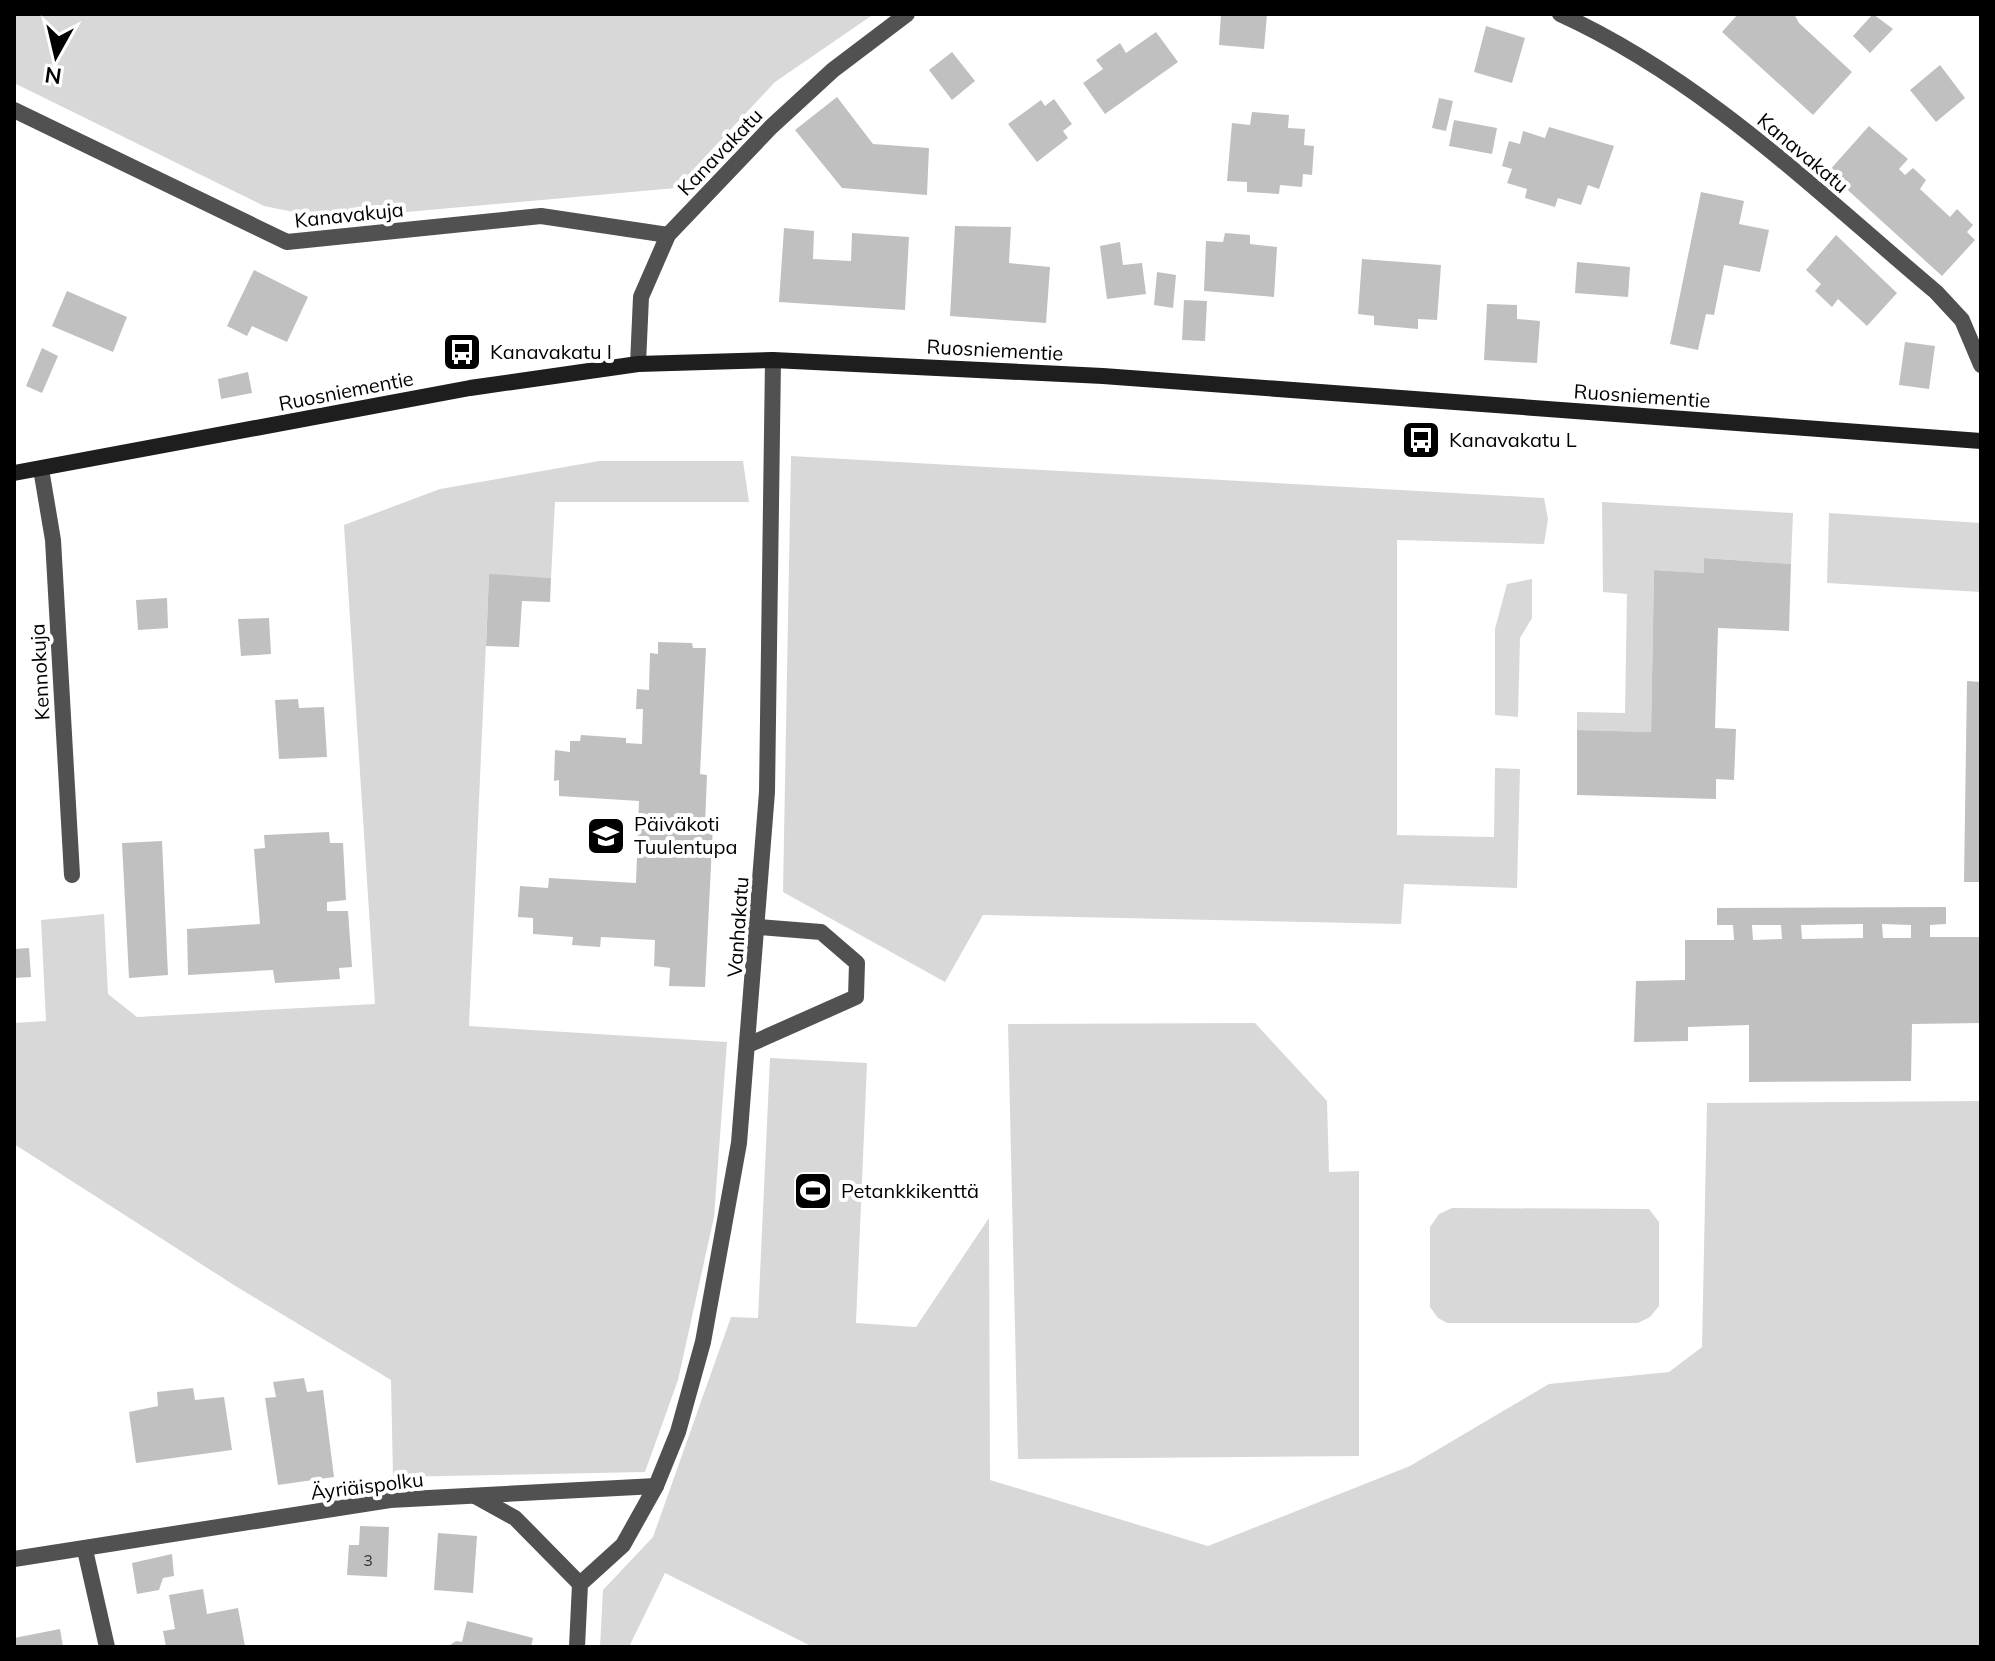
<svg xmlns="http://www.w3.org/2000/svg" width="1995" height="1661" viewBox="0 0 1995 1661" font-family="Mulish,sans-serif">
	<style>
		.green { fill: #d8d8d8 }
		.building { fill: #c0c0c0; fill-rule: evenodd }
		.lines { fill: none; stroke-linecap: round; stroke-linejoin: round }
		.lane { stroke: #515151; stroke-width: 16 }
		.street { stroke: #515151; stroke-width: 16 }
		.secondary { stroke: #1e1e1e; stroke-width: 16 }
		.labels { text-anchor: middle; stroke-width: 8; stroke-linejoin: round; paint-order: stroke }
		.number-label { font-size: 16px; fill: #303030 }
		.street-label { font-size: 20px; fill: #000; stroke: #fff }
		.poi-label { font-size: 20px; fill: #000; stroke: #fff; text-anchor: start }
	</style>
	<rect width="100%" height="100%" fill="#fff"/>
	<g class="green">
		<polygon points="14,14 874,14 775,82 676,188 328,219 264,206 14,83"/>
		<polygon points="791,456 1544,498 1548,519 1544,544 1397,540 1397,835 1494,837 1495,768 1520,769 1517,888 1404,884 1401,924 983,915 945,982 783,892"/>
		<polygon points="599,461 743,461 749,502 555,502 551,578 489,575 469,1026 727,1042 714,1217 678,1380 645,1472 393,1477 391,1380 237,1287 14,1144 14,1023 46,1021 41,920 104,914 108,994 137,1017 375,1004 344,525 440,489"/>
		<polygon points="1602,502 1793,513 1791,564 1705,558 1704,573 1654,570 1651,732 1577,730 1577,712 1625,713 1627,594 1603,592"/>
		<polygon points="1829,513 1981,523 1981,592 1827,583"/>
		<polygon points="1532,579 1532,618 1520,638 1518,717 1495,715 1495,629 1507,584"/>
		<polygon points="1255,1023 1327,1101 1329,1172 1359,1171 1359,1456 1018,1459 1008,1024"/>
		<polygon points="770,1058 867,1063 856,1323 916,1327 989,1218 990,1480 1208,1546 1410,1466 1549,1384 1669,1372 1702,1347 1707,1103 1981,1101 1981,1647 813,1647 665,1573 629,1647 600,1647 603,1590 653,1537 731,1317 758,1318"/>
		<polygon points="1452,1208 1649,1209 1659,1222 1659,1306 1650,1317 1638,1323 1447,1323 1438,1318 1430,1307 1430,1227 1439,1214"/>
	</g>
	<g class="building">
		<polygon points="1221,14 1267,14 1264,49 1219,45"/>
		<polygon points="1738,14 1794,14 1799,23 1852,72 1813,115 1722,32"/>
		<polygon points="1873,14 1893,29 1870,53 1853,36"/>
		<polygon points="1486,26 1525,38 1512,83 1474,72"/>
		<polygon points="1156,32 1178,62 1105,114 1083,83 1103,69 1096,60 1120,43 1126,53"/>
		<polygon points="952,52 975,81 952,100 929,70"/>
		<polygon points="1940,65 1965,98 1936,122 1910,90"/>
		<polygon points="837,97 873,144 929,148 927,195 842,188 795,130"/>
		<polygon points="1439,98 1453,101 1446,131 1432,128"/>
		<polygon points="1054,99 1072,124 1063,131 1068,138 1037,162 1008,124 1041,100 1045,106"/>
		<polygon points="1252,112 1289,115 1288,128 1305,129 1304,145 1314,146 1312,175 1303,174 1302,187 1280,185 1279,194 1247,192 1247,182 1227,181 1232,123 1250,125"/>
		<polygon points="1454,120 1497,128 1492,154 1449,146"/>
		<polygon points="1869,126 1908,159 1899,169 1905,175 1913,168 1926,180 1920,189 1950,217 1957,209 1973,225 1967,232 1975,240 1942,276 1828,172"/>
		<polygon points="1549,127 1614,146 1599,189 1588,185 1581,205 1558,198 1555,207 1525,198 1527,189 1507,183 1512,169 1502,166 1509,141 1520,144 1523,131 1545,138"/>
		<polygon points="1701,192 1744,201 1739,224 1769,230 1760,272 1724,265 1714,315 1706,314 1698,350 1670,344"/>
		<polygon points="955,226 1011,227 1009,263 1050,267 1046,323 950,316"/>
		<polygon points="784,228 814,231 813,259 851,261 852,233 909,237 905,310 779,302"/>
		<polygon points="1225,233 1250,235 1250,244 1277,247 1274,297 1204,291 1206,241 1223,242"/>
		<polygon points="1836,235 1897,293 1867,326 1838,299 1832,307 1815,291 1821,284 1806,270"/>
		<polygon points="1120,242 1123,265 1142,263 1146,294 1107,299 1100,246"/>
		<polygon points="1362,259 1441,265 1437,320 1418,319 1418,329 1374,325 1374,316 1358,314"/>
		<polygon points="1577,262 1630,267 1628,297 1575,293"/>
		<polygon points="254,270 308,297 287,342 252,326 247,336 227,326"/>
		<polygon points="1157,272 1176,275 1173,308 1154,305"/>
		<polygon points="67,291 127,317 113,352 52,326"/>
		<polygon points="1184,300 1207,301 1205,341 1182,340"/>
		<polygon points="1487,304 1517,305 1517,319 1540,321 1537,363 1484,360"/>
		<polygon points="1905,342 1935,346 1929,389 1899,385"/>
		<polygon points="42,348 58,356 42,393 26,386"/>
		<polygon points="248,372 252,393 221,399 218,379"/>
		<polygon points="1704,558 1791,564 1789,631 1718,628 1715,728 1736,729 1734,780 1716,779 1716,799 1577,795 1577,730 1651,732 1654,570 1704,573"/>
		<polygon points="489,574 551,578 550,602 522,601 519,647 486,646"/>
		<polygon points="167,598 168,628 138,630 136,600"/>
		<polygon points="269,618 271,654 241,656 238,619"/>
		<polygon points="658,642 692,643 693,648 706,648 700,774 707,775 705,825 713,825 705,987 669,986 670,968 654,966 655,940 601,937 600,947 572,945 573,937 533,934 533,918 518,917 520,886 548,888 549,878 636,883 639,801 559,796 559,780 554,781 555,750 570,752 570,741 580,741 581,735 626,738 626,743 642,744 643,709 636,709 637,689 649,690 650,653 658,654"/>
		<polygon points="1967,681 1981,682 1981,882 1964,882"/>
		<polygon points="298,699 299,708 324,707 327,757 279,759 275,700"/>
		<polygon points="329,832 330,843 343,843 346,900 327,902 327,911 348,911 352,967 339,968 340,979 275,983 273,970 188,975 187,929 260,924 254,849 265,848 264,835"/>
		<polygon points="162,841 168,975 129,978 122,843"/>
		<path d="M1946,907V924L1930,925V937H1981V1023L1912,1024L1911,1081L1749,1082V1025L1688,1027V1041L1634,1042L1636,981L1685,980V940H1734L1733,925H1717V908ZM1863,924V938L1802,939L1801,925ZM1882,924L1911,925V938H1883ZM1752,925H1781L1782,939L1753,940Z"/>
		<polygon points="29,948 31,977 14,978 14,949"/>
		<polygon points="304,1378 307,1392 323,1390 334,1477 278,1485 265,1398 276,1397 273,1382"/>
		<polygon points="193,1388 195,1400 224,1397 232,1450 136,1463 129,1412 158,1406 157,1392"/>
		<polygon points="360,1526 389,1527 387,1577 347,1575 349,1545 359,1545"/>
		<polygon points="438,1533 477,1536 473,1593 434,1590"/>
		<polygon points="172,1554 174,1576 163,1578 159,1590 137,1594 132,1563"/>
		<polygon points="203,1589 207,1614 238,1608 245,1646 166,1647 163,1631 175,1629 169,1595"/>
		<polygon points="467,1621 533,1638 531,1647 447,1647 456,1641 462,1642"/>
		<polygon points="60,1629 63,1647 14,1647 14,1638"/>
	</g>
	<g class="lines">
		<polyline class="lane" points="748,1045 856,997 857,963 821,932 758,927"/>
		<g class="street">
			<path d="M1560,14C1703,79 1817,192 1936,292L1962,320L1981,365"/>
			<polyline points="14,110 287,242 541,216 668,235"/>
			<polyline points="638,364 641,297 668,235 771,127 833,70 907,14"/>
			<polyline points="41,469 53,540 72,875"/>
			<polyline points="475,1496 515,1518 580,1584"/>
			<polyline points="85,1550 107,1647"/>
			<polyline points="14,1559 390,1500 656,1486"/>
			<polyline points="577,1647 580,1584 623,1545 656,1486 678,1432 703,1342 739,1143 767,792 773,360"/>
		</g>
		<polyline class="secondary" points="14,473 470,388 638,364 773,360 1103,376 1981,441"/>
	</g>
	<defs>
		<symbol id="bus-square" viewBox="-11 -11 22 22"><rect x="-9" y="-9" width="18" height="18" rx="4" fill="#000" stroke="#fff"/><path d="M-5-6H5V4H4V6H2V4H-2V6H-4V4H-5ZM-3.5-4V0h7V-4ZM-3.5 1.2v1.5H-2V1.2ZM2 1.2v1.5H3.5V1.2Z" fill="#fff"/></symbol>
		<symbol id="school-square" viewBox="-11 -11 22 22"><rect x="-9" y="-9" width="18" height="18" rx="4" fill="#000" stroke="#fff"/><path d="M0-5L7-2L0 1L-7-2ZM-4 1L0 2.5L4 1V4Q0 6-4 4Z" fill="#fff"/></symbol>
		<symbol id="stadium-square" viewBox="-11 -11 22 22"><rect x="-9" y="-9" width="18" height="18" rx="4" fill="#000" stroke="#fff"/><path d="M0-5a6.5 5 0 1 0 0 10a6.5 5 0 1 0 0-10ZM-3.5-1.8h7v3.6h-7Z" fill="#fff"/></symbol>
	</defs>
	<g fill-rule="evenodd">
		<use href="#bus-square" x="440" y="330" width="44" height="44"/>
		<use href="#bus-square" x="1399" y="418" width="44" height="44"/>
		<use href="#school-square" x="584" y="814" width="44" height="44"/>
		<use href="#stadium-square" x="791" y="1169" width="44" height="44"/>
	</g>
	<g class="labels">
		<g class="number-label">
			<text x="368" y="1566">3</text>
		</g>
		<g class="street-label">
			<text transform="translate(720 152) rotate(-46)" y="7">Kanavakatu</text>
			<text transform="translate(1803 153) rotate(40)" y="7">Kanavakatu</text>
			<text transform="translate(349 215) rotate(-6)" y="7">Kanavakuja</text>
			<text transform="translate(995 350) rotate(3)" y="7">Ruosniementie</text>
			<text transform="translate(346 391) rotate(-11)" y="7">Ruosniementie</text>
			<text transform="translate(1642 396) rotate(4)" y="7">Ruosniementie</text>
			<text transform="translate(40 672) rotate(-93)" y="7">Kennokuja</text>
			<text transform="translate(738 927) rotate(-86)" y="7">Vanhakatu</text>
			<text transform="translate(367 1486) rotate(-7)" y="7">Äyriäispolku</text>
		</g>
		<g class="poi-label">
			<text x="490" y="359">Kanavakatu I</text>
			<text x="1449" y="447">Kanavakatu L</text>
			<text x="634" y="831">Päiväkoti<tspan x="634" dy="23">Tuulentupa</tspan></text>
			<text x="841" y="1198">Petankkikenttä</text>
		</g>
	</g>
	<rect width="1995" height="1661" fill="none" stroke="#000000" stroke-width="32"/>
	<g transform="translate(56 56) rotate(188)" stroke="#ffffff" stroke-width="6" paint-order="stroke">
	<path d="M0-6L14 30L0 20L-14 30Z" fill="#000000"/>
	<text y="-12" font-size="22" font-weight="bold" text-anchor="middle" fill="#000000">N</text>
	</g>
</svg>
